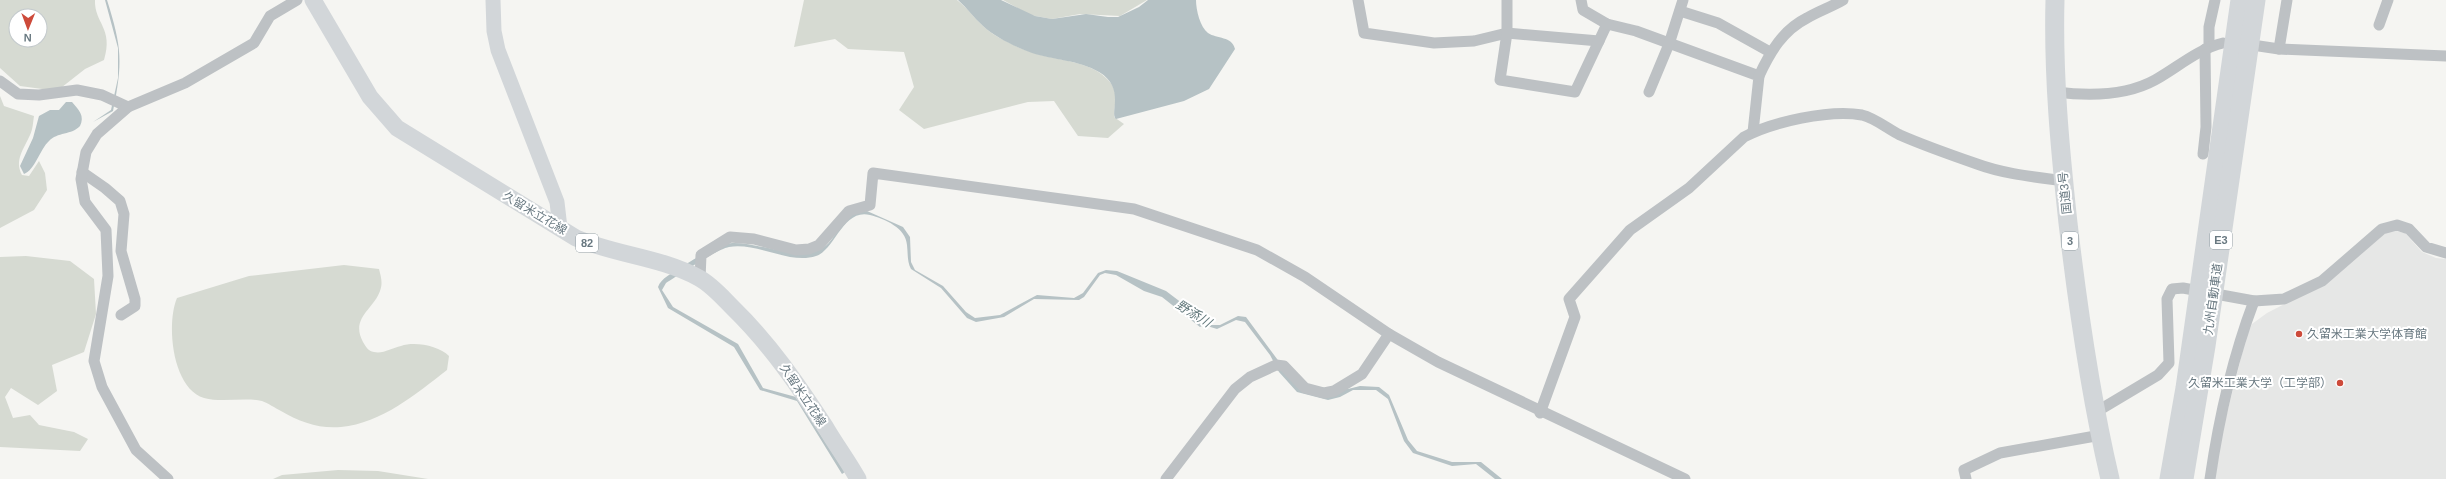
<svg xmlns="http://www.w3.org/2000/svg" width="2446" height="479" viewBox="0 0 2446 479" font-family="Arial,'Noto Sans JP',sans-serif">
	<style>
		.built { fill: #e6e7e6 }
		.green { fill: #d6dad2; fill-rule: evenodd }
		.water { fill: #b6c2c5 }
		.lines { fill: none; stroke-linecap: round; stroke-linejoin: round }
		.street { stroke: #bdc1c4; stroke-width: 11 }
		.secondary { stroke: #d2d6d9; stroke-width: 15 }
		.primary { stroke: #d2d6d9; stroke-width: 17 }
		.highway { stroke: #d2d6d9; stroke-width: 19 }
		.poi-dot { fill: #cd4a3a; stroke: #fff; stroke-width: 1.5 }
		.labels { text-anchor: middle; stroke-width: 4; stroke-linejoin: round; paint-order: stroke }
		.shield { fill: #fff; stroke: #95a0a6; stroke-width: 1 }
		.shield-label { font-size: 11px; font-weight: bold; fill: #687880 }
		.street-label { font-size: 12px; fill: #687880; stroke: #fff }
		.poi-label { font-size: 12px; fill: #687880; stroke: #fff; text-anchor: start }
		.water-label { font-size: 13px; font-style: italic; fill: #63797c; stroke: #fff }
	</style>
	<rect width="100%" height="100%" fill="#f5f5f2"/>
	<polygon class="built" points="2396,231 2405,233 2422,252 2436,258 2446,259 2446,479 2215,479 2223,429 2246,338 2252,324 2267,313 2327,282 2387,232"/>
	<g class="green">
		<path d="M0,0H95C94,23 114,28 104,60L85,69L57,91L20,86L0,68ZM16,16H40V40H16Z"/>
		<path d="M804,0H957C970,10 979,25 993,34C1004,41 1019,48 1031,52C1056,61 1092,60 1110,82C1119,93 1114,105 1114,117L1124,124L1108,138L1078,136L1054,101L1028,102L924,129L899,110L914,87L904,52L848,49L835,39L794,47Z"/>
		<polygon points="1003,0 1147,0 1120,16 1080,14 1052,19 1030,15"/>
		<path d="M0,96L4,106L34,116C33,122 33,129 30,135C24,149 14,160 22,175L29,176L39,161L45,173L47,190L34,210L0,228Z"/>
		<polygon points="26,256 70,261 94,279 96,314 84,352 52,365 57,391 38,405 11,388 5,397 13,418 30,415 39,425 74,432 88,439 80,451 0,447 0,257"/>
		<path d="M344,265L379,269C381,277 383,283 380,291C374,309 350,318 363,342C366,347 368,351 374,352C383,354 392,348 401,346C415,341 439,346 449,356L447,370C416,394 382,423 341,427C319,429 300,422 281,411C275,408 268,403 262,401C244,397 222,403 204,398C172,388 166,324 177,298L249,276Z"/>
		<polygon points="338,470 378,471 428,479 273,479 282,475"/>
	</g>
	<g class="water">
		<path d="M105,0H107C122,48 123,62 113,111L93,122L111,110L118,78V48Z"/>
		<path d="M958,0H1001L1035,16L1052,19L1086,14L1108,17H1118L1139,7L1148,0H1196C1196,10 1200,27 1208,33C1217,39 1232,36 1235,49L1209,89L1184,101L1116,119C1109,114 1126,88 1099,72C1079,60 1053,60 1032,53C1016,47 996,38 983,26C974,18 967,8 958,0Z"/>
		<path d="M66,102H72C79,110 85,116 80,126C72,135 57,132 49,141C40,149 35,170 24,174L20,166L33,138L39,116L50,110H59Z"/>
		<path d="M867,211L903,227L910,237L911,262L915,270L943,286L966,312L975,318L1000,315L1037,295L1074,298L1083,293L1098,273L1106,270L1117,271L1166,291L1211,325H1220L1238,316L1246,317L1300,390L1348,389L1360,386L1379,387L1389,395L1408,440L1417,451L1452,462H1481L1502,479H1495L1476,464L1452,466L1413,453L1404,441L1388,399L1376,390H1353L1340,397L1328,400L1297,392L1279,372L1270,355L1245,322L1236,320L1217,329L1204,325L1200,327L1162,297L1144,291L1116,275L1105,273L1100,275L1084,297L1079,300L1034,299L1004,317L976,322L967,318L941,288L911,269C907,262 908,253 907,245C906,228 885,219 870,215C843,208 835,250 816,256C790,265 757,242 729,247C717,249 679,275 666,283L662,290L673,307L738,344L763,388L796,397L845,472L842,474L797,401L760,390L734,347L668,308L658,287C661,278 673,273 680,268C692,260 719,244 732,243C757,242 798,260 819,250C834,244 838,223 852,215C856,213 863,212 867,211Z"/>
	</g>
	<g class="lines">
		<g class="street">
			<polyline points="1358,0 1364,33 1434,43 1474,41 1507,33 1599,41 1607,24"/>
			<polyline points="1507,0 1507,33 1500,80 1575,92 1599,41"/>
			<polyline points="1581,0 1583,10 1607,24 1636,31 1759,76 1753,132"/>
			<polyline points="1680,11 1718,23 1770,52"/>
			<polyline points="2379,25 2388,0"/>
			<polyline points="2259,46 2279,49 2446,56"/>
			<polyline points="2209,47 2209,27 2215,0"/>
			<polyline points="2279,49 2287,0"/>
			<path d="M1759,76C1770,52 1783,30 1807,18C1819,11 1831,7 1843,0"/>
			<polyline points="0,81 18,94 39,95 77,90 102,95 128,107"/>
			<polyline points="1649,92 1669,44 1683,0"/>
			<path d="M2056,92C2088,96 2126,96 2155,80C2178,67 2198,49 2223,43"/>
			<polyline points="2203,154 2206,127 2205,49"/>
			<polyline points="82,172 105,188 120,201 124,214 121,251 135,299 135,306 121,315"/>
			<polyline points="700,279 701,255 730,237 754,239 796,250 809,249 819,245 849,211 870,205 873,173 1134,209 1257,250 1305,277 1389,334 1438,362 1685,479"/>
			<polyline points="2096,412 2158,375 2169,363 2167,299 2172,289 2183,288 2254,301 2284,299 2322,281 2382,229 2397,225 2409,229 2426,247 2446,253"/>
			<path d="M1540,413L1575,317L1569,299L1630,230L1689,188L1744,137C1772,122 1830,109 1862,115C1875,118 1888,129 1900,135C1925,146 1951,155 1977,164C2004,174 2035,177 2064,181"/>
			<polyline points="168,479 136,450 102,387 94,361 108,276 106,230 85,202 81,179 86,152 97,134 128,107 185,83 254,43 270,16 297,0"/>
			<polyline points="1166,479 1235,389 1250,377 1276,365 1284,366 1305,388 1324,393 1334,391 1362,374 1389,334"/>
			<polyline points="1966,479 1964,470 2000,453 2101,435"/>
			<path d="M2210,479C2219,417 2232,359 2254,301"/>
		</g>
		<polyline class="secondary" points="493,0 494,31 498,50 557,202 560,228"/>
		<path class="primary" d="M313,0L370,97L397,128L576,238C615,255 661,257 699,278C712,285 723,298 733,308C770,344 798,385 826,428C836,445 848,461 858,479"/>
		<g class="highway">
			<path d="M2055,0C2053,75 2060,149 2068,223C2078,309 2090,394 2110,479"/>
			<polyline points="2169,479 2185,388 2240,0"/>
			<polyline points="2184,479 2206,346 2256,0"/>
		</g>
	</g>
	<g class="poi-dot">
		<circle cx="2299" cy="334" r="4"/>
		<circle cx="2340" cy="383" r="4"/>
	</g>
	<g class="labels">
		<g class="shield">
			<rect x="2210" y="231" width="22" height="18" rx="3"/>
			<rect x="2062" y="232" width="16" height="18" rx="3"/>
			<rect x="576" y="234" width="22" height="18" rx="3"/>
		</g>
		<g class="shield-label">
			<text x="2221" y="244">E3</text>
			<text x="2070" y="245">3</text>
			<text x="587" y="247">82</text>
		</g>
		<g class="street-label">
			<text transform="translate(2065 193) rotate(-96)" y="4">国道3号</text>
			<text transform="translate(535 213) rotate(31)" y="4">久留米立花線</text>
			<text transform="translate(2213 299) rotate(-82)" y="4">九州自動車道</text>
			<text transform="translate(803 395) rotate(56)" y="4">久留米立花線</text>
		</g>
		<g class="poi-label">
			<text x="2307" y="338">久留米工業大学体育館</text>
			<text x="2332" y="387" text-anchor="end">久留米工業大学（工学部）</text>
		</g>
		<g class="water-label">
			<text transform="translate(1194 313) rotate(32)" y="5">野添川</text>
		</g>
	</g>
	<g transform="translate(28 28) rotate(181)"><circle r="19" fill="#ffffff" stroke="#c3c9cc"/>
	<path d="M0-3L7 15L0 10L-7 15Z" fill="#cd4a3a"/>
	<text y="-6" font-size="11" font-weight="bold" text-anchor="middle" fill="#687880">N</text>
	</g>
</svg>
